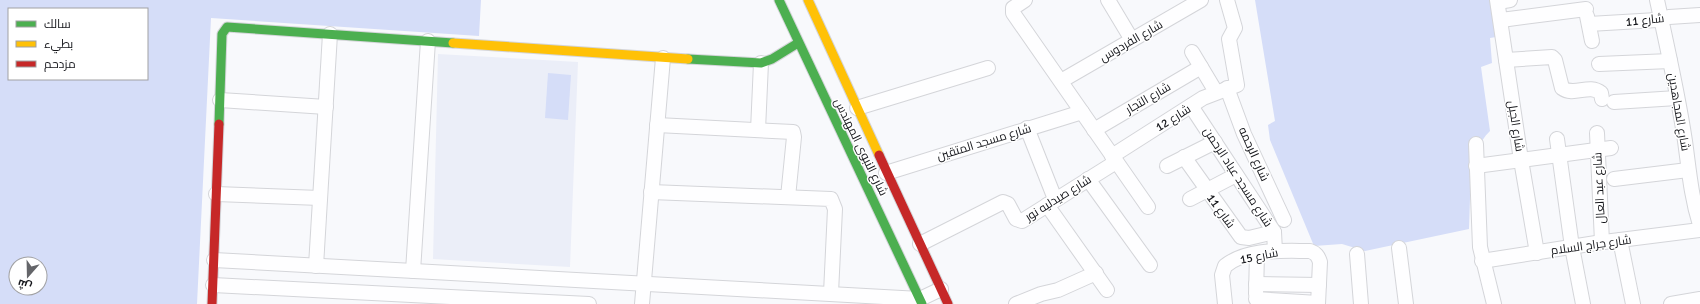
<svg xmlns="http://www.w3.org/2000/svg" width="1700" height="304" viewBox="0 0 1700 304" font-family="Signika,Cairo,sans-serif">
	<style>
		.built { fill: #ebeef8 }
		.green { fill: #d5ddf8; fill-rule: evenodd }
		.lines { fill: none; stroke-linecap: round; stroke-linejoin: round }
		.street-casing { stroke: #d4d5d9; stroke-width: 16 }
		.fast-casing { stroke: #d4d5d9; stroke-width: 11 }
		.slow-casing { stroke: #d4d5d9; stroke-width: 11 }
		.jam-casing { stroke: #d4d5d9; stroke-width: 11 }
		.street { stroke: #fefeff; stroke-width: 14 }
		.fast { stroke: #4caf50; stroke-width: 9 }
		.slow { stroke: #ffc107; stroke-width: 9 }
		.jam { stroke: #c62828; stroke-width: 9 }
		.labels { text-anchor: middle; stroke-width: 3; stroke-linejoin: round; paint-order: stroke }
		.street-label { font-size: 12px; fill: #14151a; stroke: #fff }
	</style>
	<rect width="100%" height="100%" fill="#f8f9fc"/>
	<polygon class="built" points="438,54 578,62 570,267 433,259"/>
	<g class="green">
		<path d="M0,0H481L479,36L211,18L197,304H0ZM9,9H147V79H9ZM16,264H40V288H16Z"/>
		<path d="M1255,0H1496L1502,36L1490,38L1492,63L1481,67L1490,131C1467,152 1471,200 1469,229L1365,251L1342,244L1314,246L1270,140L1268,125L1275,121Z"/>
		<polygon points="548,73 571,75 568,120 545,118"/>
	</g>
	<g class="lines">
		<defs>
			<g id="street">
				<polyline points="1025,0 1013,8 1013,13 1148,207"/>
				<polyline points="1108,0 1132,40"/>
				<polyline points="1497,0 1521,160 1537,253"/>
				<path d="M1657,0C1667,46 1678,94 1685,141C1689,170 1691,196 1700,225"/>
				<polyline points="1498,2 1510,0"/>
				<polyline points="1587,16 1592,41"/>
				<polyline points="1501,20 1586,9"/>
				<polyline points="1589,24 1657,20 1669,17 1700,15"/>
				<polyline points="1192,52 1216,92"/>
				<path d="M1506,60L1552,57L1555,60L1562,88C1574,97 1589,83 1601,93L1602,99"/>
				<polyline points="1599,64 1670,61"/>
				<polyline points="1061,81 1201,0"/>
				<polyline points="1227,88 1244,134 1284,220"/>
				<polyline points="220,100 326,107"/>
				<polyline points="1614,102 1677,98"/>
				<polyline points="1191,106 1274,232 1275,251"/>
				<polyline points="857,108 988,68"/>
				<polyline points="657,125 793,132 794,137 788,197"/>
				<polyline points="1027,128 1055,199"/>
				<polyline points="758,130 761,63"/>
				<polyline points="1094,130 1201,67"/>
				<polyline points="1597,133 1602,242"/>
				<polyline points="1557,139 1572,247 1583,304"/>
				<polyline points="1476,144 1480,247 1494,304"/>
				<polyline points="1112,156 1203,98 1237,85 1229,39 1235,28 1227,0"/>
				<polyline points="1184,157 1241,237 1249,238 1274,232"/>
				<polyline points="1167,166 1215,142"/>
				<polyline points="1476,166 1611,148"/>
				<polyline points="886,173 1082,112"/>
				<polyline points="1088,179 1150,265"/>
				<polyline points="1614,179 1688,170"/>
				<polyline points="651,192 831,199 835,209 831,293"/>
				<polyline points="216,194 320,198"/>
				<polyline points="1190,199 1236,175"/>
				<polyline points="1047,205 1107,290"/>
				<polyline points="1620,240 1633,304"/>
				<polyline points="920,244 1003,202 1008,204 1016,219 1022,221 1116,162"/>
				<polyline points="1399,248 1406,304"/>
				<polyline points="1357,254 1361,304"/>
				<polyline points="214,260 920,299 941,289"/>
				<polyline points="1482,261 1596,243 1700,230"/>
				<polyline points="316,266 330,34"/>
				<polyline points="413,271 428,41"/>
				<polyline points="1256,284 1319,285"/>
				<polyline points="213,285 589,304"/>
				<polyline points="1256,294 1257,254"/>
				<polyline points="1256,299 1318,303"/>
				<polyline points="642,304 663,58"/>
				<polyline points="1016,304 1041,294 1058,290 1096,273"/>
				<path d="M1225,304L1222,275L1225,266C1247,248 1283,251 1310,251C1316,253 1318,256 1320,262L1318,304"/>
				<polyline points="1671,304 1700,299"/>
			</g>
			<g id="fast">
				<polyline points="779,0 922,304"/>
				<polyline points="688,59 761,63 772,59 798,43"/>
				<polyline points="219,124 222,34 227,27 453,43"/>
			</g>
			<g id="slow">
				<polyline points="808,0 879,155"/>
				<polyline points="453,43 688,59"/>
			</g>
			<g id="jam">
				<polyline points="879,155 948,304"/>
				<polyline points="212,304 219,124"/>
			</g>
		</defs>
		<use href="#street" class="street-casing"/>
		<use href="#fast" class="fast-casing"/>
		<use href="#slow" class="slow-casing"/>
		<use href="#jam" class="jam-casing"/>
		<use href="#street" class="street"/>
		<use href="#fast" class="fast"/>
		<use href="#slow" class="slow"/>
		<use href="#jam" class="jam"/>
	</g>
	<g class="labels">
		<g class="street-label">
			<text transform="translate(1645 20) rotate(-6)" y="4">شارع 11</text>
			<text transform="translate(1131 41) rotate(-30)" y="4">شارع الفردوس</text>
			<text transform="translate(1148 98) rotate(-30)" y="4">شارع التجار</text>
			<text transform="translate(1679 112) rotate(80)" y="4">شارع المجاهدين</text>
			<text transform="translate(1173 118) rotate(-32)" y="4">شارع 12</text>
			<text transform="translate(1516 126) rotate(81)" y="4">شارع الجبل</text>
			<text transform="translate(984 142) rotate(-17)" y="4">شارع مسجد المتقين</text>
			<text transform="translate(861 147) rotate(64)" y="4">شارع النبوى المهندس</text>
			<text transform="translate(1254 154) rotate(66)" y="4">شارع الرحمه</text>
			<text transform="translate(1238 177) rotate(57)" y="4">شارع مسجد عباد الرحمن</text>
			<text transform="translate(1599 188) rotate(-93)" y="4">شارع عبد العال</text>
			<text transform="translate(1058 198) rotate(-32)" y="4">شارع صيدليه نور</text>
			<text transform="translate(1221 211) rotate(54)" y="4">شارع 11</text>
			<text transform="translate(1591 245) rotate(-8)" y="4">شارع جراج السلام</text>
			<text transform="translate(1259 256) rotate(-11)" y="4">شارع 15</text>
		</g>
	</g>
	<rect x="8" y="8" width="140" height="72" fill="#ffffff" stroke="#a1a1a3"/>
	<rect x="16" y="21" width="20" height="6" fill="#4caf50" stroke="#a1a1a3"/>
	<text x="44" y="28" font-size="12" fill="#14151a">سالك</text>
	<rect x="16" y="41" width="20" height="6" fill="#ffc107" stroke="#a1a1a3"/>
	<text x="44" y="48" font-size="12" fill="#14151a">بطيء</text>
	<rect x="16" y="61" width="20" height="6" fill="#c62828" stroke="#a1a1a3"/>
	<text x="44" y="68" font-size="12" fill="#14151a">مزدحم</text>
	<g transform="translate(28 276) rotate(200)"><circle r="19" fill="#ffffff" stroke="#a1a1a3"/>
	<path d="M0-3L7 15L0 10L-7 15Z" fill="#646569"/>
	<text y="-6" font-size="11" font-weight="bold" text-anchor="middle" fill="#14151a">ش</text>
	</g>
</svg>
